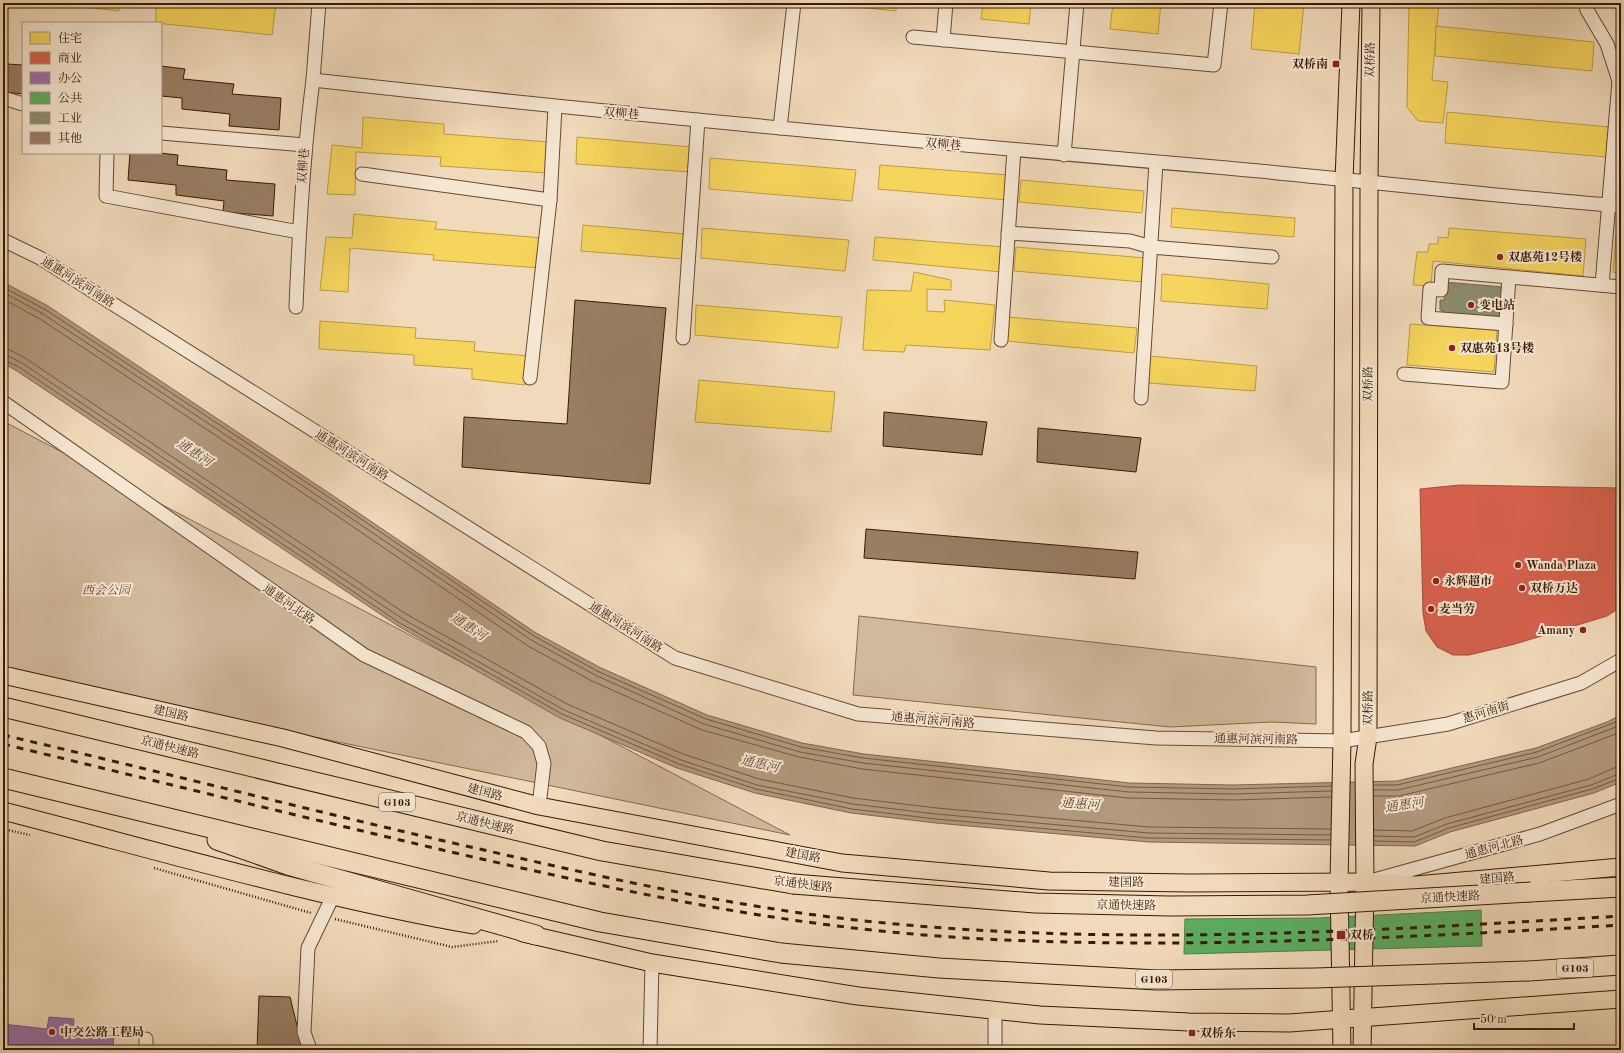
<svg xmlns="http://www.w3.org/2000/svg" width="1624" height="1053" viewBox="0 0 1624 1053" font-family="'Old Standard TT','Noto Serif SC',serif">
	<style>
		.green { fill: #d1b99c; stroke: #846a50 }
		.water { fill: #b2997d; stroke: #81664d }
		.homes { fill: #f6d55c; stroke: #bd9d42 }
		.shops { fill: #d6604d; stroke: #a64b37 }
		.offices { fill: #9970ab; stroke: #7c5679 }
		.public { fill: #5aae61; stroke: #508245 }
		.industry { fill: #8c8c6e; stroke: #726a4e }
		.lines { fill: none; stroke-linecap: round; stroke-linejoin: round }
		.shore { stroke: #745a41; stroke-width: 1 }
		.building { fill: #987e64; stroke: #371a05 }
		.minor-casing { stroke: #664a32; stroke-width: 15 }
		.major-casing { stroke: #371a05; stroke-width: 19 }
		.highway-casing { stroke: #371a05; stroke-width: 21 }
		.path { stroke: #371a05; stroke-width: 2.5; stroke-dasharray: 1 2; stroke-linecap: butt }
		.minor { stroke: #f6e7d3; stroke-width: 13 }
		.major { stroke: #f1dabb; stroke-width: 17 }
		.highway { stroke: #f1dabb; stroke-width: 19 }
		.rail { stroke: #371a05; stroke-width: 3; stroke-dasharray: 7 7; stroke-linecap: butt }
		.highway-bridge-casing { stroke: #371a05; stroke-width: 21; stroke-linecap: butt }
		.highway-bridge { stroke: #f1dabb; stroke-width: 19 }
		.poi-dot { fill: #8f2418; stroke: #f6e7d3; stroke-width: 1.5 }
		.labels { text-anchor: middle; stroke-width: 4; stroke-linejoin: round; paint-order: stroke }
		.shield { fill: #f6e7d3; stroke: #705843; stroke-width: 1 }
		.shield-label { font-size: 11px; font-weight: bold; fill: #371a05 }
		.street-label { font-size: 12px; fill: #371a05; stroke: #f6e7d3 }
		.poi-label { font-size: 12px; font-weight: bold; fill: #371a05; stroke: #f6e7d3; text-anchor: start }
		.park-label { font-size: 12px; font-style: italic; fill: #654a32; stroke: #f6e7d3 }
		.water-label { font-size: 13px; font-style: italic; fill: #62462f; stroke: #f6e7d3 }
	</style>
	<rect width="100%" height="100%" fill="#f1dabb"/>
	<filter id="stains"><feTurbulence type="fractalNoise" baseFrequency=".005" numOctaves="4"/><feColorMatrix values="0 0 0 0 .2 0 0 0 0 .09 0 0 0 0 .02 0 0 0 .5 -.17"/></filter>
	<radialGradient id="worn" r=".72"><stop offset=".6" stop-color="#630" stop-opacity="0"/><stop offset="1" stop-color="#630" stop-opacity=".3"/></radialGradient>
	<g class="green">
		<polygon points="3,421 790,835 3,673"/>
		<polygon points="859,616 1316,667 1316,724 1272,722 1170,727 853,695"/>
	</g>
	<polygon class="water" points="3,282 48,306 335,497 536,633 599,667 707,715 802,743 864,754 1130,783 1233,785 1397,781 1536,748 1607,722 1621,715 1621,782 1594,793 1450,832 1415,846 1149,842 936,823 851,813 755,793 677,768 560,718 398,626 17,371 3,363"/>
	<g class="homes">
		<polygon points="48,3 120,3 119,11"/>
		<polygon points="156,3 276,3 272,35 156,23"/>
		<polygon points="848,3 896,3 896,11 848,6"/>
		<polygon points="983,3 1031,3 1029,24 981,19"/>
		<polygon points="1113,3 1161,3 1158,34 1110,29"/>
		<polygon points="1255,3 1304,3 1299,54 1251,49"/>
		<polygon points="1409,3 1439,3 1432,80 1448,82 1443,123 1418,121 1407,107"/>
		<polygon points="1436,26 1594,42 1592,71 1435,56"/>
		<polygon points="1447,112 1609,127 1606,157 1445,143"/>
		<polygon points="363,117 444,124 444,134 549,142 547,173 440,166 441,157 356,152 355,195 327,194 332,145 362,148"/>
		<polygon points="577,137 692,147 690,172 576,164"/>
		<polygon points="710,158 856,170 852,201 709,189"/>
		<polygon points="880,165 1009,175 1007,200 878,189"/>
		<polygon points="1021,180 1144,191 1142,213 1019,202"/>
		<polygon points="1172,208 1295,218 1294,237 1171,227"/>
		<polygon points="354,214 437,222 435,229 543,238 540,268 433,260 434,255 350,248 348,292 320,290 326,237 352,238"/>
		<polygon points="583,225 685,234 683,259 581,251"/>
		<polygon points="702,228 849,240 845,271 701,258"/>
		<polygon points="1449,228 1586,239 1583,276 1433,261 1431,286 1413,285 1417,252 1428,252 1429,244 1438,244 1438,237 1448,238"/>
		<polygon points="1616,234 1621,235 1621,273 1613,272"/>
		<polygon points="875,237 1004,247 1001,272 873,260"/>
		<polygon points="1016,247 1145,258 1143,282 1014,271"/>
		<polygon points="914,272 951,280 951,290 927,289 927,311 945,312 944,300 995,305 990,350 906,345 904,352 863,350 867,290 911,291"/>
		<polygon points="1162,274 1269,284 1267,309 1161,301"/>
		<polygon points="696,305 842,317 838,348 695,335"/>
		<polygon points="1008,317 1137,328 1134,353 1006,341"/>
		<polygon points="320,321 416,328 415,338 475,342 474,351 529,356 525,385 472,379 472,369 414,365 414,355 319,349"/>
		<polygon points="1410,324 1497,330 1494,372 1407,365"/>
		<polygon points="1150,356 1257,366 1255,391 1148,383"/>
		<polygon points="699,380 835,392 831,432 695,422"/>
	</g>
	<polygon class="shops" points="1460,485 1621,488 1621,607 1607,616 1515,644 1469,655 1453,655 1437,647 1426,631 1423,613 1420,489"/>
	<polygon class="offices" points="49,1017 74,1019 73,1031 114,1035 113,1050 78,1047 78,1050 26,1050 3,1048 3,1024 47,1029"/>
	<polygon class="public" points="1481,910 1482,946 1184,954 1185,919 1318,918"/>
	<polygon class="industry" points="1445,282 1503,287 1500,320 1442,315 1442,310 1440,310 1440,300 1444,300"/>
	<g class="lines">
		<g class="shore">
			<polyline points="3,287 46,310 333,500 534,636 597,671 706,719 801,747 863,758 1129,787 1234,789 1332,786"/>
			<polyline points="3,292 43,314 330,504 531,640 595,675 704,724 800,752 863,763 1129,792 1234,794 1331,791"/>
			<polyline points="3,299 40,319 327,509 528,646 592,681 702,730 799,757 862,769 1128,798 1234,800 1331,797"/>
			<polyline points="3,349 10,350 25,358 406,614 567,704 683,754 759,779 853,798 937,808 1149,827 1331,829"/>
			<polyline points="3,355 8,356 22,363 403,619 564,710 681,760 757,785 853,804 936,814 1149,833 1331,835"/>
			<polyline points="3,360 19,367 400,623 562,714 679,764 756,789 852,809 936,819 1149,838 1330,840"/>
			<polyline points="1374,785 1397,785 1537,752 1621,720"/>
			<polyline points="1374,790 1398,790 1538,757 1621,725"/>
			<polyline points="1374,796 1399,796 1539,763 1621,732"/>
			<polyline points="1374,830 1412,831 1445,818 1589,779 1614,768 1621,767"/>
			<polyline points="1374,836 1414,837 1447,824 1591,785 1621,773"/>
			<polyline points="1374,841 1414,842 1449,828 1592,789 1621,778"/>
		</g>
	</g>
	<g class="building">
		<polygon points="3,53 8,54 6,64 23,65 23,94 5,92 5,82 3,82"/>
		<polygon points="161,66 185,69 183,79 234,84 232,94 281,98 279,130 229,126 230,114 182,109 182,98 161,96"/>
		<polygon points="130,153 160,153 178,155 177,165 227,170 226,180 275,184 273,216 223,212 224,201 176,195 176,185 128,180"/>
		<polygon points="575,300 666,308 650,484 462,467 464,417 567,424"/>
		<polygon points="884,412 987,422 982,455 883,446"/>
		<polygon points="1038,428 1141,438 1136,472 1037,462"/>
		<polygon points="866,529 1138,552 1135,579 864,558"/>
		<polygon points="259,996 290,997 303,1050 257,1050"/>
		<polygon points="157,1046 212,1050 157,1050"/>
	</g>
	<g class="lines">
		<defs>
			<g id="minor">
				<polyline points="1585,3 1587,10 1607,44 1619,81 1602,285"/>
				<polyline points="913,37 1214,65 1221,3"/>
				<polyline points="943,40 946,3"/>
				<polyline points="313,80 319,3"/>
				<polyline points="3,98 23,104"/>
				<polyline points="780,128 794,3"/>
				<polyline points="161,133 305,145"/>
				<polyline points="107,153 106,196 299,232"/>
				<polyline points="1064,155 1077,3"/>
				<polyline points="362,174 550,200 555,107"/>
				<polyline points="1008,233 1130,241 1151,247 1272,257"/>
				<polyline points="3,240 40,258 675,658 858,714 1156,738 1342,741 1448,724 1581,683 1621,660"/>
				<path d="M296,307C299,231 303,156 313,80C617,114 922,142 1227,168C1358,180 1489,196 1621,206"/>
				<polyline points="1506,324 1428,318 1430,289 1441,290 1442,271 1621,287"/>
				<polyline points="683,338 698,120"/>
				<polyline points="1001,340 1014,150"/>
				<polyline points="1404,374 1502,382 1509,277"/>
				<polyline points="530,378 550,200"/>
				<polyline points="1141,398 1156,163"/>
				<polyline points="3,402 364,655 526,732 539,746 544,763 539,806"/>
				<polyline points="1374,880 1540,834 1621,804"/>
				<polyline points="146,1050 146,1039"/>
				<polyline points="310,1050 304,1032 308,948 333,896"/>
				<polyline points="650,1050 652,963"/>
				<polyline points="995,1050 995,1010"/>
			</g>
			<g id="major">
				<polyline points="3,675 283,738 539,806 842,863 1049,881 1190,883 1365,882 1416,885 1621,867"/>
				<path d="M3,811C159,851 314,897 473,925"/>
				<polyline points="523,933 652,963 858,996 1040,1015 1189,1022 1289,1023 1621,999"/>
				<polyline points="1342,1050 1339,883 1342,741 1344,180 1351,3"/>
				<polyline points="1362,1050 1365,882 1364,764 1368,737 1369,182 1371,3"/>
			</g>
			<g id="highway">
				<polyline points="3,707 602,851 793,884"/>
				<polyline points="3,778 600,922 781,953"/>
				<polyline points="217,840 288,865 536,935"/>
				<polyline points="1531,892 1621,887"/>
				<polyline points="1529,971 1621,965"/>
			</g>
		</defs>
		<use href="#minor" class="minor-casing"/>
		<use href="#major" class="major-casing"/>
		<use href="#highway" class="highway-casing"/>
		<g class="path">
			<polyline points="3,829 30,835"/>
			<polyline points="154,868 311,913"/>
			<polyline points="335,919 452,947 499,941"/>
		</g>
		<use href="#minor" class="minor"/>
		<use href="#major" class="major"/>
		<use href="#highway" class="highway"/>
		<g class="rail">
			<path d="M3,735C163,772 323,814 484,850C607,878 730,906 856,920C1110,948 1367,931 1621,916"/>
			<path d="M3,744C152,780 302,817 451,852C591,884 730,915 872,930C971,941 1069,943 1168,943C1319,942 1470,934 1621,925"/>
		</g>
		<defs>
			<g id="highway-bridge">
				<polyline points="793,884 1035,903 1169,906 1307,905 1531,892"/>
				<polyline points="781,953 939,968 1157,980 1315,978 1529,971"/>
			</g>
		</defs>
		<use href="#highway-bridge" class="highway-bridge-casing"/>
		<use href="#highway-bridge" class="highway-bridge"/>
	</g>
	<g class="poi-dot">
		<rect x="1332" y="60" width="8" height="8" rx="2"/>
		<circle cx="1500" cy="257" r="4"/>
		<circle cx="1471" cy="305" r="4"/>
		<circle cx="1452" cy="348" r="4"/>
		<circle cx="1518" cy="565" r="4"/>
		<circle cx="1436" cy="581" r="4"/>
		<circle cx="1522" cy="588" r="4"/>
		<circle cx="1431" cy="609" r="4"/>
		<circle cx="1583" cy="630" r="4"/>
		<rect x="1336" y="930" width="10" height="10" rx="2"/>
		<circle cx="52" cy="1032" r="4"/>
		<rect x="1188" y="1029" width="8" height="8" rx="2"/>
	</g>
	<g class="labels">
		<g class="shield">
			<rect x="379" y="793" width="36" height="18" rx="3"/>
			<rect x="1557" y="959" width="36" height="18" rx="3"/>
			<rect x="1136" y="970" width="36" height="18" rx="3"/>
		</g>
		<g class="shield-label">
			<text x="397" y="806">G103</text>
			<text x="1575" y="972">G103</text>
			<text x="1154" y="983">G103</text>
		</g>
		<g class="street-label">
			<text transform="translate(1370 60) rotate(-89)" y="4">双桥路</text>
			<text transform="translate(621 113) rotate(5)" y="4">双柳巷</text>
			<text transform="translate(943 144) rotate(5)" y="4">双柳巷</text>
			<text transform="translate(303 166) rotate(-86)" y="4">双柳巷</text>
			<text transform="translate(78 282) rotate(32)" y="4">通惠河滨河南路</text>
			<text transform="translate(1368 384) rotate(-90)" y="4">双桥路</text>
			<text transform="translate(352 455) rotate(32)" y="4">通惠河滨河南路</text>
			<text transform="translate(289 604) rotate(35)" y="4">通惠河北路</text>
			<text transform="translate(626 627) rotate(32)" y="4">通惠河滨河南路</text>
			<text transform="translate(1368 708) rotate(-90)" y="4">双桥路</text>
			<text transform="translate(1486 712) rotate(-17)" y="4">惠河南街</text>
			<text transform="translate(171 713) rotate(13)" y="4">建国路</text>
			<text transform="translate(933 720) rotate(5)" y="4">通惠河滨河南路</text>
			<text transform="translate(1256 739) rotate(1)" y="4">通惠河滨河南路</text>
			<text transform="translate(170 747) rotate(14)" y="4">京通快速路</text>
			<text transform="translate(485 792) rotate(15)" y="4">建国路</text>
			<text transform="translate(485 823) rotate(14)" y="4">京通快速路</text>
			<text transform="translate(1494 847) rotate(-15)" y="4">通惠河北路</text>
			<text transform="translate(803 855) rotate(11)" y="4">建国路</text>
			<text transform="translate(1497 878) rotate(-5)" y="4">建国路</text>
			<text transform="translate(1126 882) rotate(1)" y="4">建国路</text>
			<text transform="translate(803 884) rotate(7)" y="4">京通快速路</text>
			<text transform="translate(1450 897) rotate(-3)" y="4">京通快速路</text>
			<text transform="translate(1126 905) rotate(1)" y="4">京通快速路</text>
		</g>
		<g class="poi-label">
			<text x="1328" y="68" text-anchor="end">双桥南</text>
			<text x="1508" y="261">双惠苑12号楼</text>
			<text x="1479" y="309">变电站</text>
			<text x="1460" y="352">双惠苑13号楼</text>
			<text x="1526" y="569">Wanda Plaza</text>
			<text x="1444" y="585">永辉超市</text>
			<text x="1530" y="592">双桥万达</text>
			<text x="1439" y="613">麦当劳</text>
			<text x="1575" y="634" text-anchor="end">Amany</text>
			<text x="1350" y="939">双桥</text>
			<text x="60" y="1036">中交公路工程局</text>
			<text x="1200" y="1037">双桥东</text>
		</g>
		<g class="park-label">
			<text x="106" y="594">西会公园</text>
		</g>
		<g class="water-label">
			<text transform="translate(195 452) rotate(33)" y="5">通惠河</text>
			<text transform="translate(469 626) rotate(33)" y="5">通惠河</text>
			<text transform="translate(760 763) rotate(12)" y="5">通惠河</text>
			<text transform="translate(1080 803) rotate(4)" y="5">通惠河</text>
			<text transform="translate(1404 804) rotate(-8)" y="5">通惠河</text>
		</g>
	</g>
	<rect width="1624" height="1053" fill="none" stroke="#f1dabb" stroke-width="16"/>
	<rect x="4" y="4" width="1616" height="1045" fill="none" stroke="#371a05" stroke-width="2"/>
	<rect x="8" y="8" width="1608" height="1037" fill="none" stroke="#371a05"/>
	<rect x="22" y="22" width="140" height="132" fill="#f6e7d3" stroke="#aa9581"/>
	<rect x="30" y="32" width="20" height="12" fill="#f6d55c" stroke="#aa9581"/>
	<text x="58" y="42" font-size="12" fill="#371a05">住宅</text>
	<rect x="30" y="52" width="20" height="12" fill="#d6604d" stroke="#aa9581"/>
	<text x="58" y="62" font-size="12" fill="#371a05">商业</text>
	<rect x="30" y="72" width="20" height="12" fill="#9970ab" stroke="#aa9581"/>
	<text x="58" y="82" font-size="12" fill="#371a05">办公</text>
	<rect x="30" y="92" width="20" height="12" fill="#5aae61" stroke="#aa9581"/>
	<text x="58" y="102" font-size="12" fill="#371a05">公共</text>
	<rect x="30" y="112" width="20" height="12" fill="#8c8c6e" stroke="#aa9581"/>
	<text x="58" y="122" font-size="12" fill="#371a05">工业</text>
	<rect x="30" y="132" width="20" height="12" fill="#987e64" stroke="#aa9581"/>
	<text x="58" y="142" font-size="12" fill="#371a05">其他</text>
	<path d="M1474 1023v6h100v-6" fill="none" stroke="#371a05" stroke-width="2"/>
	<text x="1480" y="1023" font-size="12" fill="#371a05" stroke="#f6e7d3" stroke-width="3" paint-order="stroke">50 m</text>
	<rect width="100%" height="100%" filter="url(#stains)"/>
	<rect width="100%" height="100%" fill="url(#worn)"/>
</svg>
